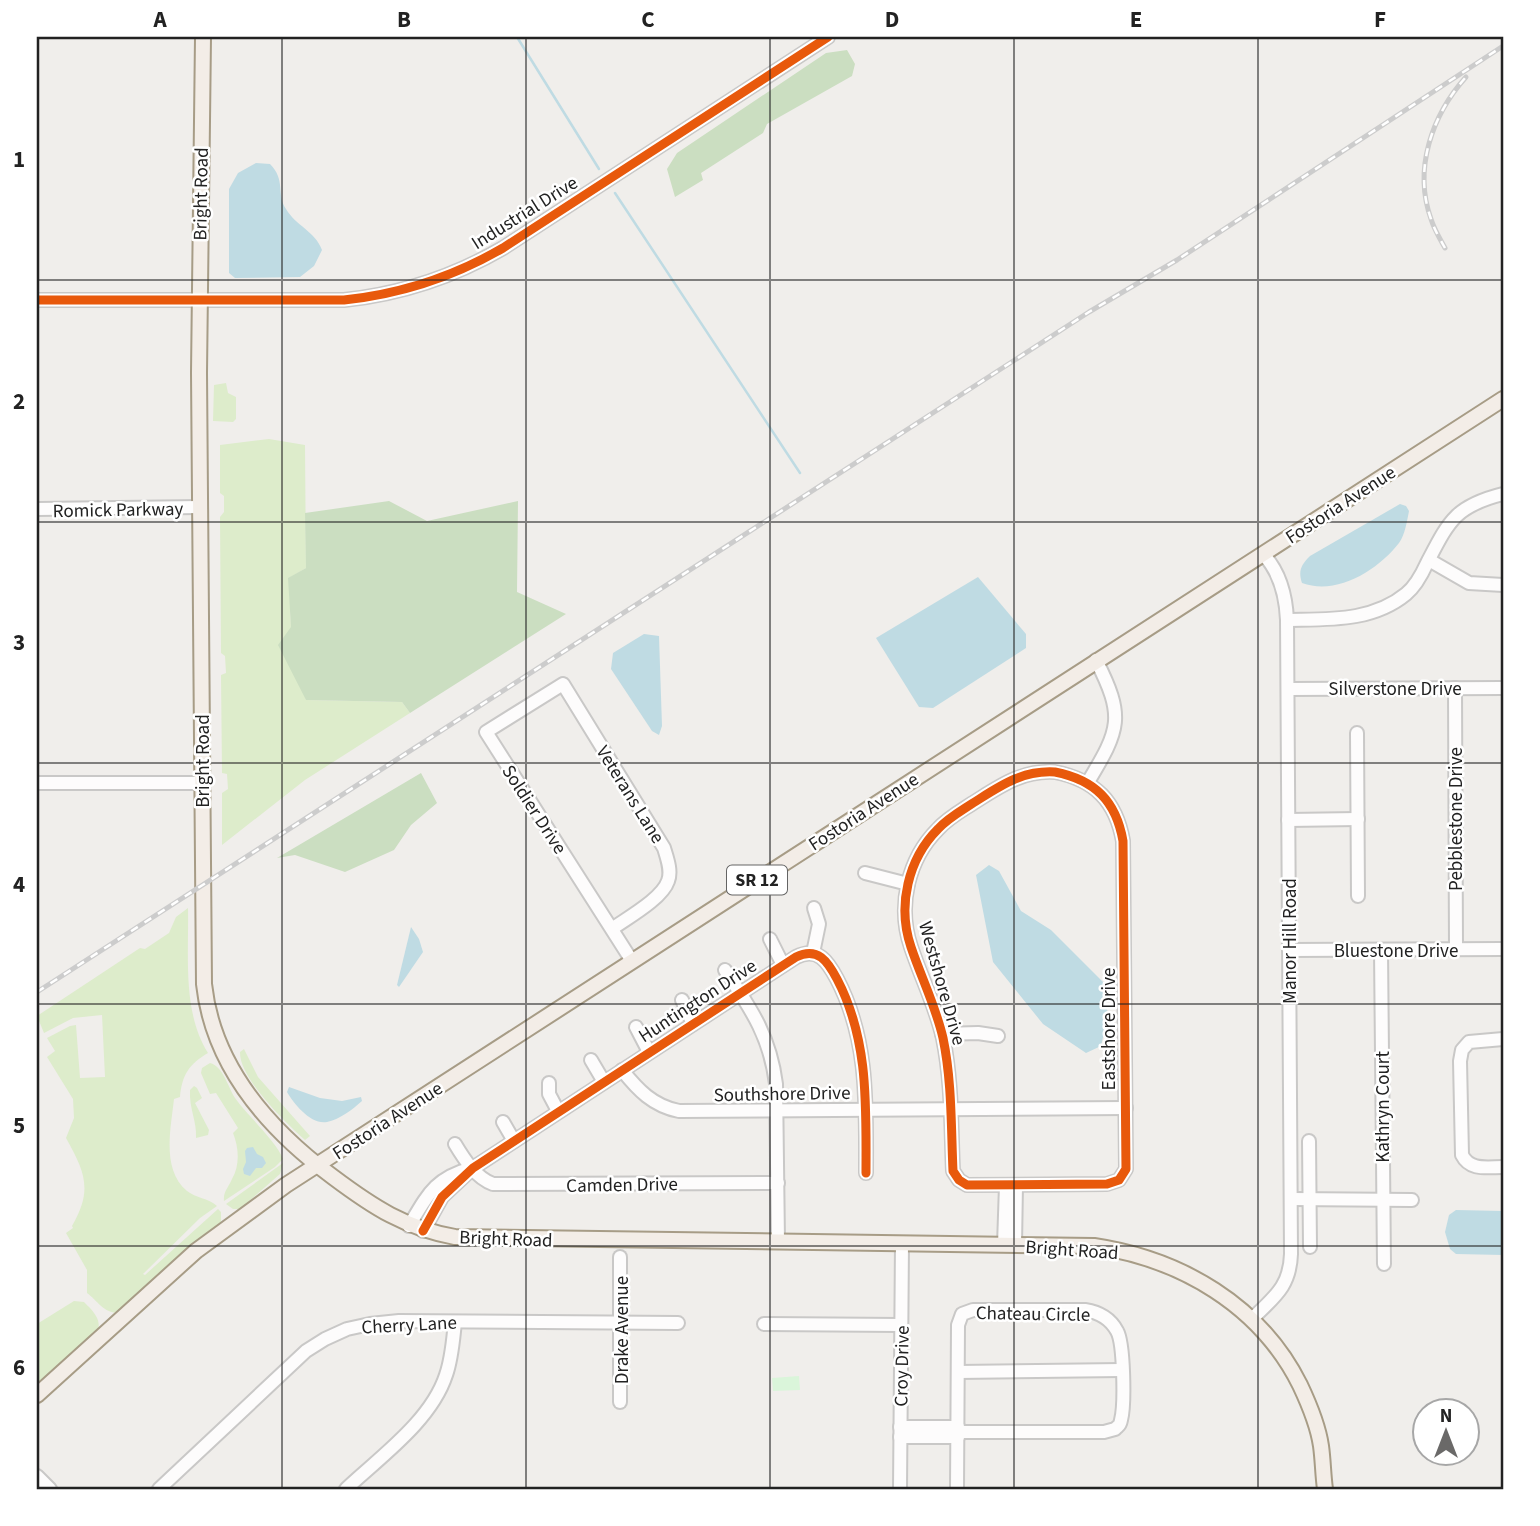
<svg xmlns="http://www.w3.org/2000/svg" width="1540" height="1526" viewBox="0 0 1540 1526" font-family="'Source Sans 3',sans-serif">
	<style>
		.grass { fill: #ddeccb }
		.forest { fill: #cbdec1 }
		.park { fill: #daf5da }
		.water { fill: #bfdbe3 }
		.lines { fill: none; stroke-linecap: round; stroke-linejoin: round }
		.stream { stroke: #bfdbe3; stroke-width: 2.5 }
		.minor-casing { stroke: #c9c8c7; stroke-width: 16 }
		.major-casing { stroke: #a79c86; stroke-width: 18 }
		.minor { stroke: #fdfcfc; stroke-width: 12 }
		.major { stroke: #f3ede7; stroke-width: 14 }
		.rail-casing { stroke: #ccc; stroke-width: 5 }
		.rail { stroke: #fff; stroke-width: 2.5; stroke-dasharray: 8; stroke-linecap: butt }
		.cycleway-casing { stroke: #fff; stroke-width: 13 }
		.cycleway { stroke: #e8590c; stroke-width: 9 }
		.grid { fill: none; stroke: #222; stroke-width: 2; stroke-opacity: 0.55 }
		.labels { text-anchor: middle; stroke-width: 5; stroke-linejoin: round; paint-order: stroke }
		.shield { fill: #fff; stroke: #646464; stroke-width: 2 }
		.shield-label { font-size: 18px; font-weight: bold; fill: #222 }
		.street-label { font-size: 19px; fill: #222; stroke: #fff }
		.neatline { fill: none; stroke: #222; stroke-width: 2.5 }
		.grid-label { font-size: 23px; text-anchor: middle; font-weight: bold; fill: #222 }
	</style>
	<rect width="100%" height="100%" fill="#f0eeeb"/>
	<g class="grass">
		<polygon points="226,383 228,393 236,397 236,419 233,422 213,421 214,385"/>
		<polygon points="269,439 305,445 306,568 289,578 291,627 306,700 402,702 410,713 305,780 222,845 222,793 228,789 227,774 222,773 221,675 226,673 225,656 221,653 220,517 224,512 224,496 220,493 220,445"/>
		<path d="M188,908C189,954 182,1012 208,1053C189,1064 182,1075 180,1097L174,1099C171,1128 161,1169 187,1191C196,1198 208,1198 217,1206L200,1218L143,1274L145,1275L218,1209L221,1212V1223L163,1271L119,1313C103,1313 98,1301 87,1293V1270L66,1233L73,1228L72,1226C93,1190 85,1172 66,1138L74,1118L73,1099L47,1057L55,1051L47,1038L70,1026L76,1025L80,1078L105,1077L102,1015L73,1018L44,1033L37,1016L140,948L145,949L169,933L176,917Z"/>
		<path d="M244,1049L258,1077L310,1136L305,1140C286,1123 239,1078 240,1052Z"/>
		<path d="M210,1063C223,1066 228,1087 235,1098C248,1116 277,1142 283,1159L275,1167L224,1201C223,1192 228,1188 232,1179C240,1165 239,1148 233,1133L238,1128L216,1093L210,1094L201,1073L202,1068Z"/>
		<path d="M194,1086L197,1088L202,1098L195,1103L209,1130L208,1135L196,1138C197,1121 189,1109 190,1090Z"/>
		<polygon points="283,1163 280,1174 240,1209 233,1209 226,1204"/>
		<path d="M74,1301L84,1302C93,1311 103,1320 97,1334L37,1387V1324Z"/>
	</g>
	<g class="forest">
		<polygon points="847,50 855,64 852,76 767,124 763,133 701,173 703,180 675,197 667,169 677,153 826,53"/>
		<polygon points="389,501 427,521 518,501 517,592 566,614 410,713 402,702 306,700 278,645 291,627 288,578 306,568 305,513"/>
		<polygon points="421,773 437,803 411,825 394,850 345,872 295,855 277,858"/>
	</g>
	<polygon class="park" points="799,1376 800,1390 773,1391 772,1378"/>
	<g class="water">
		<path d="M256,163L270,164C286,180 276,194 286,209C296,226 315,231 322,250L314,266L300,277L235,278L229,273V189L238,173Z"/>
		<path d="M1400,504L1406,506L1409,511C1407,521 1405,535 1399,543C1378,570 1337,596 1302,583C1298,571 1301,565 1310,556Z"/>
		<polygon points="978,577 1026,634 1026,648 933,708 919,707 876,638"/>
		<polygon points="644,634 659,636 662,726 659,735 652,731 611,669 613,653"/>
		<polygon points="989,865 999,871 1021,911 1051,930 1103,982 1108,1015 1101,1046 1086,1053 1043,1024 993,962 976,875"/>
		<polygon points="411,927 419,939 423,952 399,987 397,985"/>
		<path d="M289,1087L320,1098L342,1101L361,1097L362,1101C353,1109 339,1120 327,1122C311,1125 294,1104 287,1092Z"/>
		<polygon points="253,1147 257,1154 263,1157 266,1163 262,1168 256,1168 250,1176 244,1174 243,1169 246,1162 245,1151 247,1148"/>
		<polygon points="1456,1210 1503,1211 1503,1255 1456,1254 1450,1249 1445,1232 1449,1215"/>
	</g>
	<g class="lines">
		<g class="stream">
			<polyline points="517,37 599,169"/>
			<polyline points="615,193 800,473"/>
		</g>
		<defs>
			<g id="minor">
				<path d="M37,300H344C402,294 453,277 503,248L828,37"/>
				<polyline points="37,509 200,507"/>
				<polyline points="1429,560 1469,583 1503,585"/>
				<path d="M1287,620C1328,619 1372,622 1406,594C1416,586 1422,574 1427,563C1449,521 1455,506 1503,494"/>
				<polyline points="1455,688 1456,949"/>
				<polyline points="1288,689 1503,688"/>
				<polyline points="1357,733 1358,896"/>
				<path d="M1055,772C1095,780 1116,801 1123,841L1126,1169L1119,1180L1107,1184L967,1185L959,1180L953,1171C951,1127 952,1081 943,1038C936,1007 921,977 911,947C897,906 908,859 938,829C948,818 961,811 973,803C1000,786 1022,770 1055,772Z"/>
				<path d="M1088,782C1120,729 1125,717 1096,660"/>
				<polyline points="37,783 202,783"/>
				<polyline points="1288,820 1358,819"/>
				<polyline points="865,873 908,884"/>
				<path d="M612,929C627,918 662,899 668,881C672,871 667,858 664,848L563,684L486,732L632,961"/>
				<polyline points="770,939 783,965"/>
				<polyline points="1289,950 1503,949"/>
				<polyline points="1381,950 1384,1264"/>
				<polyline points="813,953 819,924 814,908"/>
				<path d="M725,970C751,1009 770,1036 776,1084L778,1241"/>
				<polyline points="682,1000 693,1024"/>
				<polyline points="636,1027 649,1052"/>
				<polyline points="942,1034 978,1033 998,1036"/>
				<path d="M1503,1039L1469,1042L1462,1050L1460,1061L1462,1155C1470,1171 1487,1167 1503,1167"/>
				<polyline points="591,1060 604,1082"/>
				<path d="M622,1070C638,1090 653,1106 679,1111L1126,1108"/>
				<polyline points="549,1083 549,1094 558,1111"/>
				<polyline points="503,1122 514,1141"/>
				<polyline points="1309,1141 1310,1247"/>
				<path d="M455,1144C464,1159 476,1178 493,1184L778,1183"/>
				<polyline points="1291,1199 1412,1200"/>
				<path d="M409,1226C428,1194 435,1178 472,1168"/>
				<path d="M423,1231L442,1197L473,1168L796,957C818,946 828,962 837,979C869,1040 866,1106 866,1173"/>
				<polyline points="1004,1245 1006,1185"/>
				<polyline points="1015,1245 1016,1185"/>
				<path d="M1252,1319C1274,1297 1290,1287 1291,1254L1287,620C1286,596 1280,572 1263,554"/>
				<polyline points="764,1324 901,1325"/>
				<polyline points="958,1372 1122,1370"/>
				<polyline points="620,1402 620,1257"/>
				<polyline points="900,1427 958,1427"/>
				<polyline points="900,1437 958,1437"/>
				<polyline points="37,1476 50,1489"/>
				<polyline points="159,1489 306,1351 325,1339 347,1329 370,1324 399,1321 678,1323"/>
				<path d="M346,1489C380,1457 431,1421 446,1375C452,1358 453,1340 455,1322"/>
				<polyline points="900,1489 902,1243"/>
				<path d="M957,1489L958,1325L962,1314L973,1310H1085C1098,1312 1110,1318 1117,1331C1124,1343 1125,1405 1121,1420C1120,1426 1119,1425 1115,1429L1104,1432H958"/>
			</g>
			<g id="major">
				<path d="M203,37L199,373L204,984C213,1067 268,1129 333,1177C373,1207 405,1228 455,1237L1094,1246C1181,1259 1260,1305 1300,1385C1309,1404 1318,1425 1321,1446C1323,1460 1323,1475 1325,1489"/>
				<polyline points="37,1395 196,1251 286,1185 1503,399"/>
			</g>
		</defs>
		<use href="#minor" class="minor-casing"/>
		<use href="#major" class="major-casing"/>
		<use href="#minor" class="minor"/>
		<use href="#major" class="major"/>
		<defs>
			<g id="rail">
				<path d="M1445,248C1440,239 1434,229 1431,219C1413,169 1432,115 1466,77"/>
				<polyline points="37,992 1089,312 1177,260 1503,46"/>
			</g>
		</defs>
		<use href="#rail" class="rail-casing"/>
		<use href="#rail" class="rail"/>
		<defs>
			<g id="cycleway">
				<path d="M37,300H344C402,294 453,277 503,248L828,37"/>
				<path d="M1055,772C1095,780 1116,801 1123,841L1126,1169L1119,1180L1107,1184L967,1185L959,1180L953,1171C951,1127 952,1081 943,1038C936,1007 921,977 911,947C897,906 908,859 938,829C948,818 961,811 973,803C1000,786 1022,770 1055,772Z"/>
				<path d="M423,1231L442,1197L473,1168L796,957C818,946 828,962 837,979C869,1040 866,1106 866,1173"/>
			</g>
		</defs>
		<use href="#cycleway" class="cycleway-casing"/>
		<use href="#cycleway" class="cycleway"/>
	</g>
	<path class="grid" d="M282,37V1489M526,37V1489M770,37V1489M1014,37V1489M1258,37V1489M37,280H1503M37,522H1503M37,763H1503M37,1004H1503M37,1246H1503"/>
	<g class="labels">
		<rect class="shield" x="727" y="865.5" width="60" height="29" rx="5"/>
		<g class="shield-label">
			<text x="757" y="886">SR 12</text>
		</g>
		<g class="street-label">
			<text transform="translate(200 194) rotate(-89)" y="7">Bright Road</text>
			<text transform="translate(524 212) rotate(-32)" y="7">Industrial Drive</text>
			<text transform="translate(1340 504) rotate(-33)" y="7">Fostoria Avenue</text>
			<text transform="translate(118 509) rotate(-1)" y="7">Romick Parkway</text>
			<text x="1395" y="695">Silverstone Drive</text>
			<text transform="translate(202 761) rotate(-90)" y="7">Bright Road</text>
			<text transform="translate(631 794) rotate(58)" y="7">Veterans Lane</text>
			<text transform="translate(535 809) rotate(57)" y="7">Soldier Drive</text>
			<text transform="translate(863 811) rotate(-33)" y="7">Fostoria Avenue</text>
			<text transform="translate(1455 819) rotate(-90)" y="7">Pebblestone Drive</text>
			<text transform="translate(1289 941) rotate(-90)" y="7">Manor Hill Road</text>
			<text x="1396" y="957">Bluestone Drive</text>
			<text transform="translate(943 983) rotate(74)" y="7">Westshore Drive</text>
			<text transform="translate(697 1000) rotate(-33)" y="7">Huntington Drive</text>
			<text transform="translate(1108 1029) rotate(-90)" y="7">Eastshore Drive</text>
			<text transform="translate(782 1093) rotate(-1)" y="7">Southshore Drive</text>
			<text transform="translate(1382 1107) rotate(-90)" y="7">Kathryn Court</text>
			<text transform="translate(387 1120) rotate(-33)" y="7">Fostoria Avenue</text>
			<text transform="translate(622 1184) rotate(-1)" y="7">Camden Drive</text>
			<text transform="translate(506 1238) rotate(2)" y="7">Bright Road</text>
			<text transform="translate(1072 1249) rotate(4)" y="7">Bright Road</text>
			<text transform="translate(1033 1313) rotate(1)" y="7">Chateau Circle</text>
			<text transform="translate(409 1324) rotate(-3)" y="7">Cherry Lane</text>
			<text transform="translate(621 1330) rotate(-90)" y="7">Drake Avenue</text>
			<text transform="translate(901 1366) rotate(-89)" y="7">Croy Drive</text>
		</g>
	</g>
	<rect width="1540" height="1526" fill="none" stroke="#ffffff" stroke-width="77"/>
	<g transform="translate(1446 1432)"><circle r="33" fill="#ffffff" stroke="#a7a7a7" stroke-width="2"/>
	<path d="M0-5L12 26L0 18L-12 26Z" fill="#6a6968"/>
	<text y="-10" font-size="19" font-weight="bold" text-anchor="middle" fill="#222222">N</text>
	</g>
	<rect x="38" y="38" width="1464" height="1450" class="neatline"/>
	<g class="grid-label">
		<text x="160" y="27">A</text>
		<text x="404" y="27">B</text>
		<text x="648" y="27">C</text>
		<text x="892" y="27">D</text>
		<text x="1136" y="27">E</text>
		<text x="1380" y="27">F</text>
		<text x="19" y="167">1</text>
		<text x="19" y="409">2</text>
		<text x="19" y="650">3</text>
		<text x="19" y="892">4</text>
		<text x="19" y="1133">5</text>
		<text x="19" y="1375">6</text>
	</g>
</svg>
